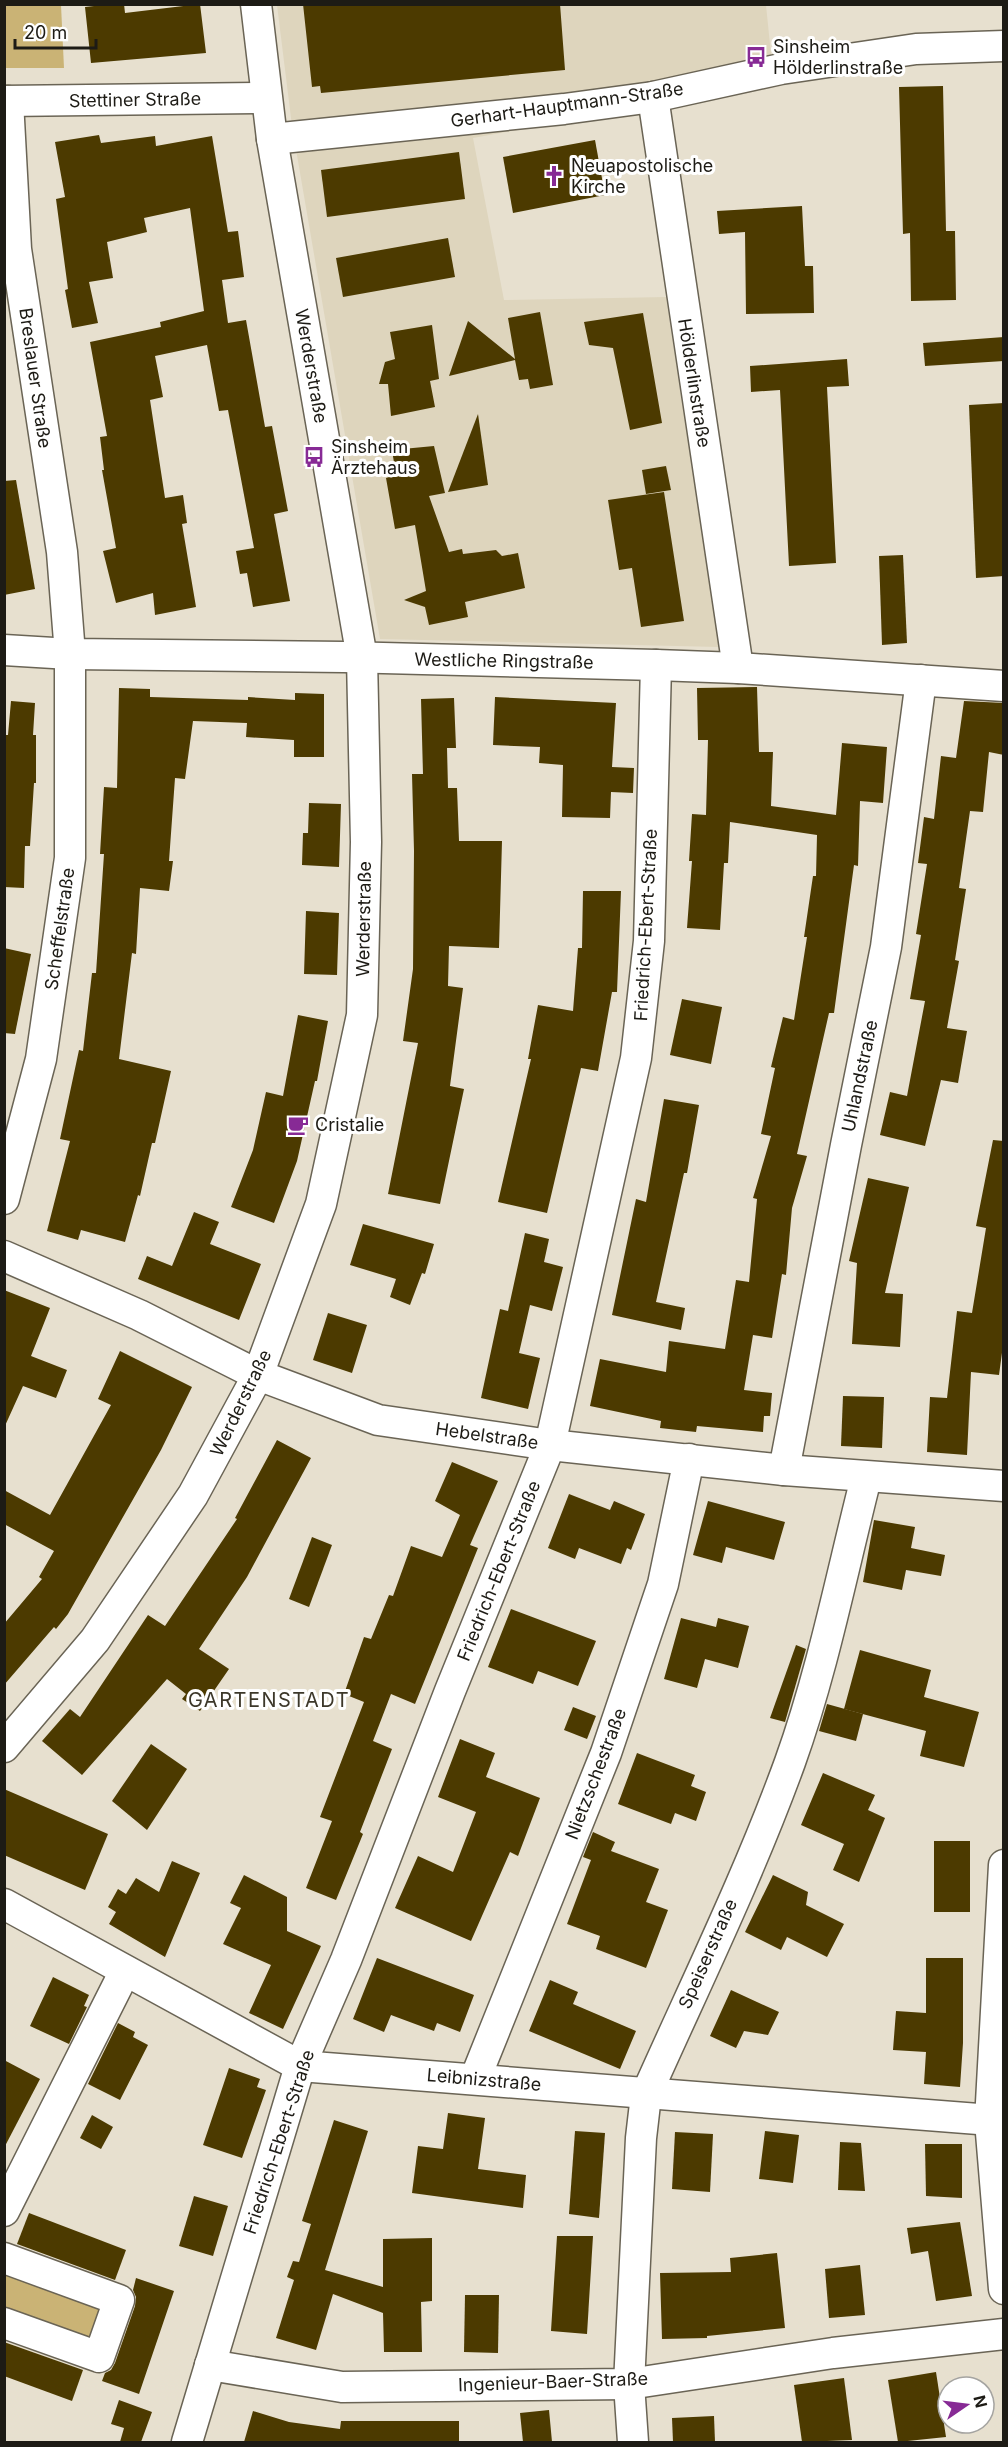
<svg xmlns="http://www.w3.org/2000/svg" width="1008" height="2447" viewBox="0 0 1008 2447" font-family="Inter,sans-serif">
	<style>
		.built { fill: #ded5bd }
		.green { fill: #cab375 }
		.building { fill: #4c3a00 }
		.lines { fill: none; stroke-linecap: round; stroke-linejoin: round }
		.minor-casing { stroke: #6a6455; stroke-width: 33 }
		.minor { stroke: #fff; stroke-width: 30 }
		.labels { text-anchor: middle; stroke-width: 6; stroke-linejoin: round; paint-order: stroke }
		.poi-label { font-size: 18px; fill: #1d1b15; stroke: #fff; text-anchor: start }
		.street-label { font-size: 18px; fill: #1d1b15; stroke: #fff }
		.neighbourhood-label { font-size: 20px; letter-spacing: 1.5px; fill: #3d382a; stroke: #fff }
	</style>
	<rect width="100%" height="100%" fill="#e7e0cf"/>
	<polygon class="built" points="277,5 766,5 774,84 473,138 504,300 666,297 719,647 380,639 292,126"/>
	<g class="green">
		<polygon points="5,4 61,5 64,68 5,68"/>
		<polygon points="4,2270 106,2306 92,2344 5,2311"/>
	</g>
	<g class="building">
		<polygon points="112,4 124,4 125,13 200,4 206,53 91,63 85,7"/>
		<polygon points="303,4 560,4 565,70 321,93 320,86 312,87"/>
		<polygon points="943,86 946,231 955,231 956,300 911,301 910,233 903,234 899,87"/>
		<polygon points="99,135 101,143 155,136 156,146 212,136 228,232 238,231 244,277 222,280 228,323 246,320 265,427 272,426 288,511 274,514 290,601 253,607 247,573 240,574 236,551 254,548 228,410 219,411 207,345 155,356 163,397 150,400 165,498 183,495 187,523 182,524 196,607 155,615 153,593 116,603 103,551 116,548 102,470 104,470 100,437 107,436 90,342 161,327 160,322 204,311 190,208 144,218 147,232 107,242 113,278 89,282 98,323 72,328 65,290 68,289 56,199 65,197 55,142"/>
		<polygon points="595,140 605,195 513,213 503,157"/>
		<polygon points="459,152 465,199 327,217 321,170"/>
		<polygon points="802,206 805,266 813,266 814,313 746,314 745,232 719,234 717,211"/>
		<polygon points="448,238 455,277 343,297 336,258"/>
		<polygon points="540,312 553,385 530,389 528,379 519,380 515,360 449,376 468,321 515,359 508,318"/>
		<polygon points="643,313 662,423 630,430 613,348 589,345 584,322"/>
		<polygon points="432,325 439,379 430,381 435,407 391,416 388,384 379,384 385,362 395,359 390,332"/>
		<polygon points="1004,337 1004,361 925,366 923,343"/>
		<polygon points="847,359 849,386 827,387 836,563 789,566 780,390 751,392 750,366"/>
		<polygon points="1004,403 1004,576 976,578 969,405"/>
		<polygon points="478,414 488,485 448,492"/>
		<polygon points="434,446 445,493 429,496 449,552 462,549 463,554 496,550 502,556 518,553 525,588 465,602 468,617 429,625 425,607 404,600 426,591 415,525 395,529 386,478 396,475 392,450"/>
		<polygon points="666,466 671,490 646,494 642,470"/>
		<polygon points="16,480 35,589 4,595 4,481"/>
		<polygon points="664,492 684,621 641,627 632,568 619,570 608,500"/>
		<polygon points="903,555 907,643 882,645 879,556"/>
		<polygon points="757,687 759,752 773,752 771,806 836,815 842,743 887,747 883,803 860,801 858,866 854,865 834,1013 829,1013 797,1154 807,1156 792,1208 786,1275 782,1274 772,1338 753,1335 744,1390 772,1393 770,1416 764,1416 763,1432 697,1426 696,1432 660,1428 661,1421 590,1406 600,1359 666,1372 669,1341 725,1349 736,1280 749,1282 757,1199 753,1198 771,1136 761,1134 775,1068 771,1067 783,1017 794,1020 807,937 804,937 813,876 816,876 817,835 730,822 728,863 724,863 720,930 687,928 692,861 689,861 692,814 706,815 708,740 698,740 697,688"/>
		<polygon points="119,688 150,689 150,697 248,700 248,697 295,700 295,693 324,694 324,757 294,757 294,740 246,737 247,723 193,721 185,779 175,778 169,861 173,861 169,891 140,888 136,954 132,953 119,1059 171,1071 155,1143 152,1143 140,1196 138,1195 125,1242 81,1230 78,1240 47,1231 70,1141 60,1139 79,1050 83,1051 92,973 96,973 104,854 100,854 104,787 117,788"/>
		<polygon points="495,697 616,703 612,767 634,768 633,793 611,792 610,818 562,817 563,765 539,763 540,747 493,745"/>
		<polygon points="454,698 456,748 447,748 448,788 457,788 459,841 502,841 499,948 449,946 448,986 463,988 450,1086 464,1089 440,1204 388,1194 418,1043 403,1041 413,969 414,851 412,774 423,774 421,699"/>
		<polygon points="11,701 35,703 33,735 36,735 36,783 34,783 30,846 25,846 24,888 4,887 4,735 8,735"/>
		<polygon points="964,701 1004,703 1004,755 989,752 983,812 970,811 959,888 966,889 955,960 959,961 947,1028 967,1031 958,1083 941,1080 925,1146 880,1135 890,1092 907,1096 925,1001 910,999 921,935 916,934 927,864 918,863 924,817 934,819 941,756 956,758"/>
		<polygon points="309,803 341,804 339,867 302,865 303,833 308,833"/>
		<polygon points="583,891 621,891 617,992 612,992 598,1071 581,1068 547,1213 498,1202 531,1059 528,1059 538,1005 573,1011 578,948 582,948"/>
		<polygon points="306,911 339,913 337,975 304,974"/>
		<polygon points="4,948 31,954 15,1034 4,1033"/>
		<polygon points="682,999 722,1007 711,1064 670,1055"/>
		<polygon points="298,1015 328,1021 317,1081 315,1081 297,1161 274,1223 231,1207 253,1150 266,1092 283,1096"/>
		<polygon points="664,1099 699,1105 687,1173 684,1173 656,1302 685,1308 681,1330 612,1315 636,1199 646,1202"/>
		<polygon points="993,1140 1004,1141 1004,1338 999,1375 971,1372 967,1455 927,1452 930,1397 947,1398 957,1311 972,1313 986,1228 976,1226"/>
		<polygon points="868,1178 909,1187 885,1293 903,1294 900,1347 852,1344 857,1263 849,1261"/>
		<polygon points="194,1212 219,1222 210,1244 261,1264 239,1320 138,1279 147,1256 172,1266"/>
		<polygon points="363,1224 434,1244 425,1274 422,1273 410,1305 390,1297 396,1279 350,1265"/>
		<polygon points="525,1233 549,1239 544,1262 563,1267 552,1311 530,1305 519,1353 540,1358 528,1409 481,1398 500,1309 508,1311"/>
		<polygon points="4,1290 50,1308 31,1356 67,1370 56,1398 23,1386 4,1428"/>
		<polygon points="328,1313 367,1325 352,1373 313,1360"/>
		<polygon points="120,1351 192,1387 161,1450 68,1614 56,1629 54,1627 4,1685 4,1624 42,1579 39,1577 54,1551 4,1524 4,1490 50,1515 111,1405 98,1399"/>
		<polygon points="843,1396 884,1397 882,1448 841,1446"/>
		<polygon points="277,1440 311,1458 247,1577 199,1649 229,1669 200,1711 182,1699 186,1694 167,1679 82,1775 42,1741 70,1709 80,1717 148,1615 165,1626 237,1519 235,1518"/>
		<polygon points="452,1462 498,1481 470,1545 478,1548 415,1704 391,1694 373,1741 392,1749 360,1832 363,1834 336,1900 306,1888 332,1821 320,1817 364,1702 344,1694 364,1637 371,1639 389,1595 393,1596 411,1546 442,1557 460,1515 435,1501"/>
		<polygon points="569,1494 610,1510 614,1501 645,1514 631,1550 627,1548 621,1564 579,1548 575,1559 548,1548"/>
		<polygon points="708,1501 785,1522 774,1560 726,1547 722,1563 693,1555"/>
		<polygon points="874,1520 915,1527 911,1548 945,1555 941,1576 906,1570 902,1590 863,1582"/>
		<polygon points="312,1537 332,1545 309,1607 289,1599"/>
		<polygon points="511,1609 596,1641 578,1686 538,1671 533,1684 488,1667"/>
		<polygon points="681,1618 716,1627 718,1618 749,1626 738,1668 705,1659 697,1688 664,1679"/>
		<polygon points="796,1645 806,1649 785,1722 770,1718"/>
		<polygon points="860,1650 931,1670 924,1697 979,1712 964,1767 920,1756 926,1731 844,1709"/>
		<polygon points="827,1704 863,1714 856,1741 819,1731"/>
		<polygon points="573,1707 596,1716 587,1739 564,1730"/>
		<polygon points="460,1739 495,1753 486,1777 540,1798 518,1856 510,1852 471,1941 395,1908 418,1856 453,1872 476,1812 438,1797"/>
		<polygon points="151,1744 187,1769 147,1830 112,1801"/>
		<polygon points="637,1753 695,1775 691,1786 706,1792 696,1821 675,1813 671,1824 618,1804"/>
		<polygon points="823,1773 875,1795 868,1810 885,1818 859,1882 833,1870 844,1844 801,1825"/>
		<polygon points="4,1789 108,1834 85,1890 4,1855"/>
		<polygon points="593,1832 615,1842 611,1851 659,1869 646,1902 668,1910 646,1968 596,1949 600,1936 567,1924 591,1860 583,1857"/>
		<rect x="934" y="1841" width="36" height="71"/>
		<polygon points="172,1861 200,1873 165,1957 109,1924 116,1912 108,1907 118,1889 126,1894 136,1878 159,1892"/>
		<polygon points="244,1875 287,1897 287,1931 321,1946 283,2029 249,2013 271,1965 223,1944 241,1908 230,1903"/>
		<polygon points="773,1875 808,1892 806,1905 844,1924 827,1957 787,1937 781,1950 745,1932"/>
		<polygon points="377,1958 474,1995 460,2032 437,2023 434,2031 391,2015 384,2032 353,2019"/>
		<polygon points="926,1958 963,1958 963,2043 960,2087 924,2084 926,2052 893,2050 896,2011 926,2013"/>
		<polygon points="53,1977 89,1995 84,2006 87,2007 69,2044 30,2026"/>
		<polygon points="550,1980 578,1992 573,2004 636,2031 620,2069 529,2031"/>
		<polygon points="731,1990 779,2012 768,2035 744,2031 736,2048 710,2036"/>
		<polygon points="118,2023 135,2032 133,2037 148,2045 120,2100 88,2084"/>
		<polygon points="4,2060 40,2079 4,2148"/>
		<polygon points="229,2068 260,2079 257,2087 266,2090 242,2158 203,2145"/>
		<polygon points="448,2113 485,2118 478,2169 526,2175 523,2208 412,2193 418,2146 443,2149"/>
		<polygon points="92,2115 113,2127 101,2149 80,2138"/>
		<polygon points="334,2120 368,2131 325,2270 383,2287 383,2239 432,2238 432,2301 421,2302 422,2352 384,2352 383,2313 333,2294 316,2350 276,2338 294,2280 287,2277 293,2261 299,2262 311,2224 302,2221"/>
		<polygon points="575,2131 605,2133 599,2218 569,2214"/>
		<polygon points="765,2131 799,2135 793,2183 759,2179"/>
		<polygon points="675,2132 713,2134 710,2192 672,2189"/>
		<polygon points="840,2142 861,2143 865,2191 838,2190"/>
		<polygon points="925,2144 962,2144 962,2198 926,2196"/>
		<polygon points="194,2196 228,2206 213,2256 179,2246"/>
		<polygon points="29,2213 126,2250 115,2280 17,2244"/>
		<polygon points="960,2222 972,2296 936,2301 928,2251 911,2254 907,2228"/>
		<polygon points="557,2236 593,2236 587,2334 551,2331"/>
		<polygon points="777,2253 785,2328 707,2336 707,2338 662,2339 660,2273 731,2272 730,2258"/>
		<polygon points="860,2265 865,2315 829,2318 825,2269"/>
		<polygon points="136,2278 174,2291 139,2394 102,2381 105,2373 111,2370 115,2363 135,2306 136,2297 133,2290"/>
		<polygon points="465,2295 499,2295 498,2353 464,2352"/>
		<polygon points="4,2342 83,2370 72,2401 4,2376"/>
		<polygon points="936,2372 946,2437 898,2442 888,2380"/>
		<polygon points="844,2378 852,2440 802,2442 794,2385"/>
		<polygon points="119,2400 152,2412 141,2442 120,2442 124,2428 111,2424"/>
		<polygon points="549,2410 552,2442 523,2442 520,2413"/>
		<polygon points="253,2411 289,2422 340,2429 341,2421 459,2421 459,2442 244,2442"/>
		<polygon points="714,2416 715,2442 673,2442 672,2418"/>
	</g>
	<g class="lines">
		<defs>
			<g id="minor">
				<polyline points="653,97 738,668"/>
				<polyline points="4,101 266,98"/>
				<polyline points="272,139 564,109 653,97 781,69 916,49 1004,46"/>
				<polyline points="4,650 70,654 344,657 656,665 738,668 1004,686"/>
				<polyline points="4,1199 41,1059 70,858 70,654 62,552 16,249 8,101"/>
				<polyline points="4,1256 139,1315 258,1375 378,1420 550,1445 784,1470 1004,1486"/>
				<polyline points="784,1470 846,1145 886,947 921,680"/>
				<polyline points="4,1747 95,1640 193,1495 258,1375 321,1204 362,1015 366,842 362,658 272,139 256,4"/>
				<polyline points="1004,1865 990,2121 1004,2289"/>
				<polyline points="4,1904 300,2066 1004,2121"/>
				<polyline points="475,2079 606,1753 663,1584 689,1459"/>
				<polyline points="4,2211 125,1971"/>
				<polyline points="4,2258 119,2300 99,2357 4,2323"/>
				<polyline points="210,2365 342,2387 629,2384 833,2353 1004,2334"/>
				<polyline points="187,2442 300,2066 346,1960 450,1691 550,1445 636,1058 649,941 656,665"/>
				<path d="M633,2442L629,2384L641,2138L646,2095C695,1985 749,1875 790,1762C823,1670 842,1572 866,1478"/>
			</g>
		</defs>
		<use href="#minor" class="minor-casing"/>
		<use href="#minor" class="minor"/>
	</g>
	<defs>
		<symbol id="bus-bare" viewBox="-9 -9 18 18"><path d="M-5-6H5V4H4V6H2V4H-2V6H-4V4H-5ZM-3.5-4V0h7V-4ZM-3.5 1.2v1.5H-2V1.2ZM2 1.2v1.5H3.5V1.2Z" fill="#872a95" stroke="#fff" stroke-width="2.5" paint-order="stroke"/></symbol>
		<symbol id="church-bare" viewBox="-9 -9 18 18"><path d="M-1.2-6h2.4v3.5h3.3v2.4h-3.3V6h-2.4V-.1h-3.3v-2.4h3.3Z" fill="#872a95" stroke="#fff" stroke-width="2.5" paint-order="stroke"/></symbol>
		<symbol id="cafe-bare" viewBox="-9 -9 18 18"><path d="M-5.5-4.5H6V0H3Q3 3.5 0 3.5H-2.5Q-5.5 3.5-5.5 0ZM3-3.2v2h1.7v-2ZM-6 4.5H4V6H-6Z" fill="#872a95" stroke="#fff" stroke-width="2.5" paint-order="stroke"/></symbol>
	</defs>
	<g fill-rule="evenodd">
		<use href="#bus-bare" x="741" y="42" width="30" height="30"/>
		<use href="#church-bare" x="539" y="161" width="30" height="30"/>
		<use href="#bus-bare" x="299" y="442" width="30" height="30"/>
		<use href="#cafe-bare" x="283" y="1110" width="30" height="30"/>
	</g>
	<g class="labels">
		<g class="poi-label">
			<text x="773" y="53">Sinsheim<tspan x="773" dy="21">Hölderlinstraße</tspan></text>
			<text x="571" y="172">Neuapostolische<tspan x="571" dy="21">Kirche</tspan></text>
			<text x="331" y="453">Sinsheim<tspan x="331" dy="21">Ärztehaus</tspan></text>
			<text x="315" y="1131">Cristalie</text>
		</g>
		<g class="street-label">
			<text transform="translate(135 100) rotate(-1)" y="6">Stettiner Straße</text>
			<text transform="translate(567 105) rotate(-8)" y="6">Gerhart-Hauptmann-Straße</text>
			<text transform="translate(311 366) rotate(80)" y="6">Werderstraße</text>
			<text transform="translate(35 378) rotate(82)" y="6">Breslauer Straße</text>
			<text transform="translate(694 383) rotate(81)" y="6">Hölderlinstraße</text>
			<text transform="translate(504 661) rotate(1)" y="6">Westliche Ringstraße</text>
			<text transform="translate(364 919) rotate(-89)" y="6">Werderstraße</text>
			<text transform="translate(646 925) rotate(-87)" y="6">Friedrich-Ebert-Straße</text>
			<text transform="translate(60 929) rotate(-82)" y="6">Scheffelstraße</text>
			<text transform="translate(860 1076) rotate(-78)" y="6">Uhlandstraße</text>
			<text transform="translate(241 1403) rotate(-64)" y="6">Werderstraße</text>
			<text transform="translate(487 1436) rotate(8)" y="6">Hebelstraße</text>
			<text transform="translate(499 1571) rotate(-68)" y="6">Friedrich-Ebert-Straße</text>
			<text transform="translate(596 1774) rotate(-69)" y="6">Nietzschestraße</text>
			<text transform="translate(708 1954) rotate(-66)" y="6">Speiserstraße</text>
			<text transform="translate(484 2080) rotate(5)" y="6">Leibnizstraße</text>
			<text transform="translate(279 2142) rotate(-72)" y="6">Friedrich-Ebert-Straße</text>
			<text transform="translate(553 2382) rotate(-2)" y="6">Ingenieur-Baer-Straße</text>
		</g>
		<g class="neighbourhood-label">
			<text x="269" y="1707">GARTENSTADT</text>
		</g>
	</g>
	<rect width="1008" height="2447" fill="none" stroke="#1d1b15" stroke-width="12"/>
	<g transform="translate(966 2405) rotate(76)"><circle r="28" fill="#ffffff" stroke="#a5a4a1" stroke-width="1.5"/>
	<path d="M0-4.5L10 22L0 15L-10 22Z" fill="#872a95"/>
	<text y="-9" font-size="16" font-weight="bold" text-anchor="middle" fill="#1d1b15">N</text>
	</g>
	<path d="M15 39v9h81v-9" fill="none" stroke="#1d1b15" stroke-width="3"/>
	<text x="24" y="39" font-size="18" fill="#1d1b15" stroke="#ffffff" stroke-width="4.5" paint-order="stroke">20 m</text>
</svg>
